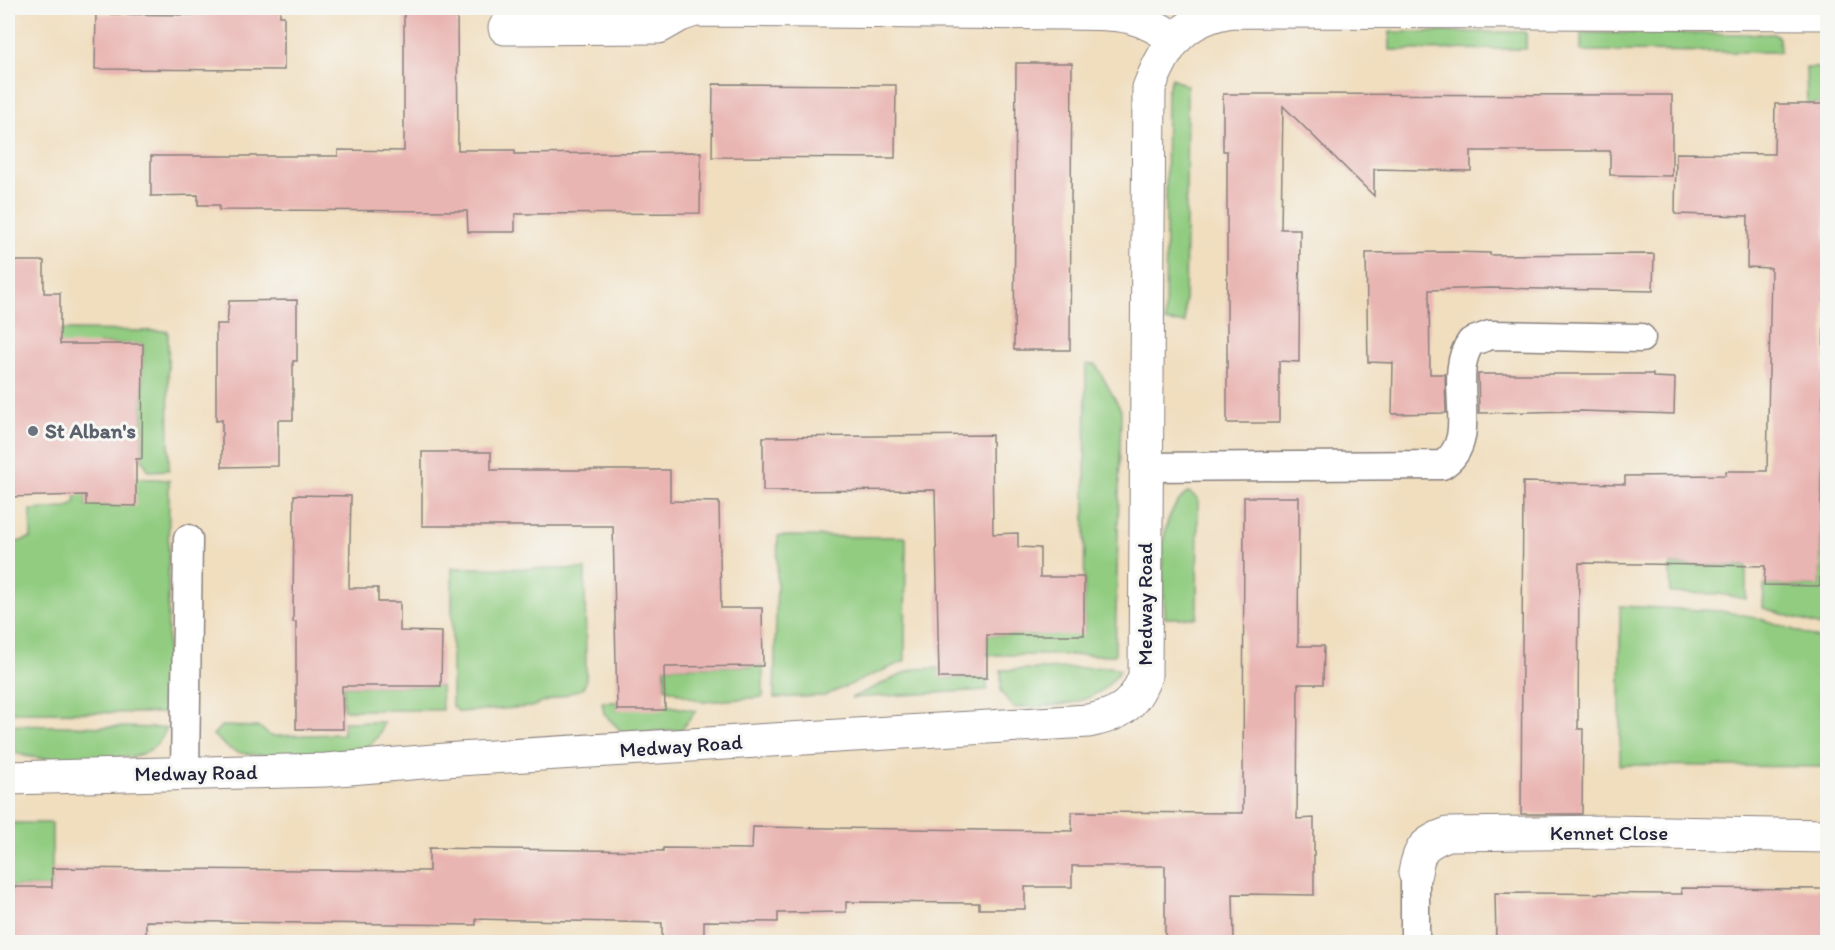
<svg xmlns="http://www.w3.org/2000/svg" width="1835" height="950" viewBox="0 0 1835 950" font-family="Itim,sans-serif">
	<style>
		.green { fill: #91cc80; stroke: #5a775e; stroke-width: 1.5 }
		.building { fill: #e9b5b2 }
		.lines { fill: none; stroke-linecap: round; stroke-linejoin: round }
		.lane-casing { stroke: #89807d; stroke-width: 31 }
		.street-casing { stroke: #89807d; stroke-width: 35 }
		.lane { stroke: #fff; stroke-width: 28 }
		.street { stroke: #fff; stroke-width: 33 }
		.worship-dot { fill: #6b7280; stroke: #f6f6f2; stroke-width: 2 }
		.labels { text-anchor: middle; stroke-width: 6; stroke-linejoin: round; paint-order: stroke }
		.worship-label { font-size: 21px; font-weight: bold; fill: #5b616d; stroke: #f6f6f2; text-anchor: start }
		.street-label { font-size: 21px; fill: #22223b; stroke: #f6f6f2 }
	</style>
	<rect width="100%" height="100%" fill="#f6f6f2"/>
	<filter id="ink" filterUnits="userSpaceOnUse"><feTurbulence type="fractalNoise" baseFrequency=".0167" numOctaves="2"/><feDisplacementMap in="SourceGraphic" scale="12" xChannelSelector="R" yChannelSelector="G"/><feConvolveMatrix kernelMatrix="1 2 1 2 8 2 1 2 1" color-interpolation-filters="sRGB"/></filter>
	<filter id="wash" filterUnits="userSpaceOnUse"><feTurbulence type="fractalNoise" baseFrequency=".008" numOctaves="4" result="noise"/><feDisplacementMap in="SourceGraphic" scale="24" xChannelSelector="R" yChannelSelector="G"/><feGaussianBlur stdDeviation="1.35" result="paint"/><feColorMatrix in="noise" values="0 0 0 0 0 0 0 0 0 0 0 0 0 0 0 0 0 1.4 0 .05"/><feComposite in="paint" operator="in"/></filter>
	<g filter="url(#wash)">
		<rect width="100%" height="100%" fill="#f0debf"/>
		<g class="green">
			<polygon points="1390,32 1526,32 1526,49 1390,50"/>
			<polygon points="1581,33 1774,34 1779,38 1780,52 1581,51"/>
			<polygon points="1806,68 1827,68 1827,104 1807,104"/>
			<polygon points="1172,78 1187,86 1185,323 1165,322 1167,92"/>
			<polygon points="63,330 168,331 169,470 149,471 142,459 143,344 98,344 97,388 71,352 30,333 59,333"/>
			<polygon points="1086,364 1096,365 1121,410 1115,655 987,655 987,635 1084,634"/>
			<polygon points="1823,432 1827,432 1827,628 1763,608 1764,585 1820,586"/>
			<polygon points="78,475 86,475 86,505 136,478 169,480 167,713 8,712 8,545 31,538 31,510 66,508 75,503"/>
			<path d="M1189,492L1198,499L1197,618H1165C1164,580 1152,516 1189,492Z"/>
			<polygon points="778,536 906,537 905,661 824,696 774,698"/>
			<polygon points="1670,565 1746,566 1746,599 1719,594 1670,593"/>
			<polygon points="452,568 585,569 586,682 582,689 531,707 459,712 452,706"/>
			<polygon points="1620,606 1721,611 1755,617 1827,641 1827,767 1620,765"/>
			<polygon points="763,666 763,697 703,702 665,688 665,667"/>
			<path d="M1111,667L1120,670C1096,709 1054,705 1014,708L1001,692V670Z"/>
			<polygon points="939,668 940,678 987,678 987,690 851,698 914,669"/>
			<polygon points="343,686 441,686 442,710 343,710"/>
			<polygon points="602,702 617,702 617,710 665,705 696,711 681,730 623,733 604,714"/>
			<path d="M343,722H384C381,730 378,739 370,745C356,754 258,757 240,753C228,750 222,743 213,735L221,726L259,727L271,736L343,734Z"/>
			<path d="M8,725L167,728C159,746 150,753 131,757C97,757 35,766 8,749Z"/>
			<rect x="8" y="823" width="44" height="64"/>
		</g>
		<g id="blocks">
			<g class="building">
				<polygon points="194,8 280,8 280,16 284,16 284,70 95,69 96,14 194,15"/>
				<polygon points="404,8 457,8 458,150 515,150 515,154 701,152 700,213 515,214 515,232 468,232 467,211 219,210 219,205 198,205 198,195 151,196 151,156 338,156 338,150 404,151"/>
				<polygon points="1016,63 1072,63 1070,350 1014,350"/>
				<polygon points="713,84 896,85 895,158 712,157"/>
				<polygon points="1223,94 1672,95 1672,176 1610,175 1610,151 1471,151 1471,171 1374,169 1374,196 1283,106 1281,229 1300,229 1299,362 1279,361 1279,423 1227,423 1227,151 1223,151"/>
				<polygon points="1775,104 1827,104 1820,586 1764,585 1765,566 1579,563 1578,729 1583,729 1582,814 1521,814 1523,482 1625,484 1625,476 1726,475 1726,471 1767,471 1771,268 1747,267 1748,216 1675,214 1676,153 1774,154"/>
				<polygon points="1452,252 1490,253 1490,255 1654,254 1653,291 1489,288 1429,290 1430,374 1445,374 1446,413 1392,414 1393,363 1368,362 1366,253"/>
				<polygon points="8,261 44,261 44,293 60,293 60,344 143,344 142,459 136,459 136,506 86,505 86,495 8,497"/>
				<polygon points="297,300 297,361 293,361 293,420 278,420 278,466 222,467 222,420 216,421 216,324 227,324 229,301"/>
				<polygon points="1478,374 1653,374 1653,377 1675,378 1674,414 1581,411 1479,413"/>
				<polygon points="992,435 993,534 1018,533 1018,547 1040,548 1040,577 1084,577 1084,635 987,635 987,678 939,678 935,490 763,491 763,437"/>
				<polygon points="422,452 491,452 491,470 670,470 670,501 719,502 721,608 762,608 763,666 664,667 665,710 617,710 613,526 422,526"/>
				<polygon points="294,495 351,496 349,588 378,588 378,602 400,602 400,631 442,632 441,686 342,686 343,729 296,729 296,622 293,622"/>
				<polygon points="1244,497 1299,497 1298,646 1324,646 1323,684 1298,684 1297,819 1314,818 1314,895 1233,894 1234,942 1165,942 1165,866 1072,866 1072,887 1025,887 1025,909 979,909 979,903 846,902 846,912 778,913 778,922 704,921 704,942 662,942 662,923 476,919 476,925 146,921 146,941 8,940 8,887 52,887 52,868 429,871 429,848 663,851 663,848 752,849 753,827 1072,831 1072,812 1243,813"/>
				<polygon points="1681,888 1825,889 1825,942 1496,942 1495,893 1682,894"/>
			</g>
		</g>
	</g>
	<g filter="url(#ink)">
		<use href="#blocks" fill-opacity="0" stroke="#89807d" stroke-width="1.5"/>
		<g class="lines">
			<defs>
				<g id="lane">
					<path d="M1146,467L1442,465C1483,440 1445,377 1471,342L1490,335L1641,338"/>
					<polyline points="185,774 188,539"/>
					<polyline points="1415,873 1415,942"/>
				</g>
				<g id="street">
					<path d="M505,28L659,27L680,15L695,10L1066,13C1116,14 1132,10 1175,39"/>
					<path d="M8,778L326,770L458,759L1088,721C1119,715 1134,706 1145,676L1149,88C1166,44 1184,18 1233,11L1828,13"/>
					<path d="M1415,873C1419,848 1424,843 1448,834L1610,832L1828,836"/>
				</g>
			</defs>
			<use href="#lane" class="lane-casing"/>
			<use href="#street" class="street-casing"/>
			<use href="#lane" class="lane"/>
			<use href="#street" class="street"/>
		</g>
	</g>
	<circle class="worship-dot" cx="33" cy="431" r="6"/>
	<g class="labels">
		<g class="worship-label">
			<text x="45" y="438">St Alban's</text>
		</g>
		<g class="street-label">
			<text transform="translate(1145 604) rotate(-90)" y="7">Medway Road</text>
			<text transform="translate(681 746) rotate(-4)" y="7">Medway Road</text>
			<text transform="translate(196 773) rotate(-1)" y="7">Medway Road</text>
			<text x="1609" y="840">Kennet Close</text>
		</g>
	</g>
	<rect width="1835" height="950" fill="none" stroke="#f6f6f2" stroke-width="30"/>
</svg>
